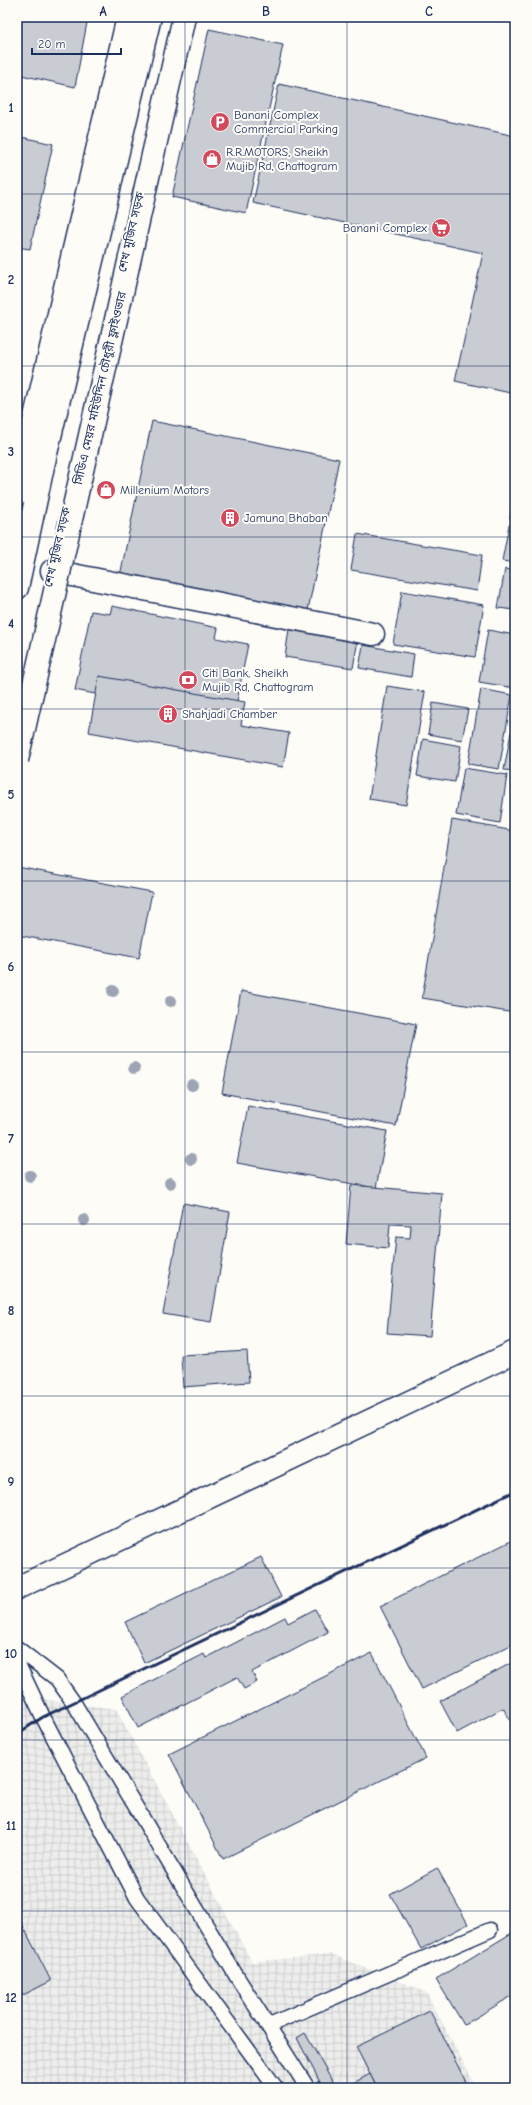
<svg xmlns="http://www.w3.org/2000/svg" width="532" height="2105" viewBox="0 0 532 2105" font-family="'Comic Neue','Noto Sans Bengali',sans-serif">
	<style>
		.industrial { fill: url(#industrial-grid) }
		.building { fill: #c9ccd3; stroke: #1b2f5e }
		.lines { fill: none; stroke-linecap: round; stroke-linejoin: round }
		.lane-casing { stroke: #1b2f5e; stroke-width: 17 }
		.street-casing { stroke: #1b2f5e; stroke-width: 25 }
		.secondary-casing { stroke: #1b2f5e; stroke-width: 25 }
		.highway-casing { stroke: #1b2f5e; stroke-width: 25 }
		.lane { stroke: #fdfcf7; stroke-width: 14 }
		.street { stroke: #fdfcf7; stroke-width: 22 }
		.secondary { stroke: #fdfcf7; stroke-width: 22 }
		.highway { stroke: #fdfcf7; stroke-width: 22 }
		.rail { stroke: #1b2f5e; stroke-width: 3 }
		.highway-bridge-casing { stroke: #1b2f5e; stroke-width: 25; stroke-linecap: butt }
		.highway-bridge { stroke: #fdfcf7; stroke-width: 22 }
		.tree { fill: #9ca4b5 }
		.grid { fill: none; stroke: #1b2f5e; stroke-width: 1; stroke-opacity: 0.55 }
		.labels { text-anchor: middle; stroke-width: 4; stroke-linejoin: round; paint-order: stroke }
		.poi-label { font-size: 12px; fill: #1b2f5e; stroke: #fdfcf7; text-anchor: start }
		.street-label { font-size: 12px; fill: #1b2f5e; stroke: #fdfcf7 }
		.neatline { fill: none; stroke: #1b2f5e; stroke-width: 1.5 }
		.grid-label { font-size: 13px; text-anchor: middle; font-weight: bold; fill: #1b2f5e }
	</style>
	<defs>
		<pattern id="industrial-grid" width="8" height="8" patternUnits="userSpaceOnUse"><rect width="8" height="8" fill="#edeeec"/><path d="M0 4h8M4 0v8" fill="none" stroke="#cbcccd"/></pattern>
	</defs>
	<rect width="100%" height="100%" fill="#fdfcf7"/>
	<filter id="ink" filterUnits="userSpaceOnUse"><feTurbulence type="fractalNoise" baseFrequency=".025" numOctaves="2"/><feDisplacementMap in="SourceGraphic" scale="8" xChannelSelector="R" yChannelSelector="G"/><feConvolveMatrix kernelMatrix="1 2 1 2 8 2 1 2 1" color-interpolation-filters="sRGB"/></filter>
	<g filter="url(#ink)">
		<polygon class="industrial" points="17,1696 116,1709 252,1962 331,1954 426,1992 477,2088 17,2088"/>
		<g class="building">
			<polygon points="17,17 88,17 75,87 17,74"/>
			<polygon points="209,29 283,45 246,213 172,197"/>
			<polygon points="279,84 515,136 515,394 455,381 483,253 253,203"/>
			<polygon points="17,136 53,144 30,249 17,247"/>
			<polygon points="152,421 339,459 307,615 120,576"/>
			<polygon points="515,487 515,519 510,518"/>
			<polygon points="509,525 515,526 515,563 502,561"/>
			<polygon points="357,534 482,555 477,591 351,570"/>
			<polygon points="505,569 515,571 515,610 498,608"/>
			<polygon points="402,591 484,605 475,657 393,644"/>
			<polygon points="112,606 218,628 216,638 248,644 233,722 75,690 91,611 110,614"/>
			<polygon points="289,629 358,640 353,668 285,657"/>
			<polygon points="488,630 515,635 515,688 479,682"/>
			<polygon points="363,645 414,654 411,677 359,668"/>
			<polygon points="99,676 245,702 241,725 289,733 283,767 89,732"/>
			<polygon points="387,686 425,692 406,805 369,799"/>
			<polygon points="481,689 512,695 499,769 468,764"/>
			<polygon points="515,702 515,728 511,727"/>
			<polygon points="433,703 468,709 462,740 428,734"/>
			<polygon points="511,732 515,733 515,771 504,770"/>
			<polygon points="423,739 461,746 455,782 417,776"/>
			<polygon points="464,768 507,775 500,823 456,815"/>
			<polygon points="452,820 515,831 515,1013 422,998"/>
			<polygon points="17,867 152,892 139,958 17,935"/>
			<polygon points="241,991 416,1024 396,1126 222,1093"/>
			<polygon points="248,1106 387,1131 376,1188 237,1163"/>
			<polygon points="351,1185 442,1193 430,1336 387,1333 396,1237 410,1238 411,1225 390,1224 388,1248 346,1244"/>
			<polygon points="183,1203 230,1212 211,1322 163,1314"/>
			<polygon points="247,1351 249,1382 183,1387 181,1355"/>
			<polygon points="515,1539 515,1643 422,1689 380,1606"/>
			<polygon points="261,1557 281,1597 144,1663 125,1622"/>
			<polygon points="315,1609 328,1632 252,1672 257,1682 244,1689 237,1677 138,1728 122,1696 204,1654 206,1658 285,1617 288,1623"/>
			<polygon points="372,1653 426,1758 223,1859 169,1754"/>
			<polygon points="515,1661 515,1728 503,1708 457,1733 440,1701"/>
			<polygon points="437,1868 468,1924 421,1949 390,1894"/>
			<polygon points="17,1914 51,1981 17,1998"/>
			<polygon points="515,1931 515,1994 464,2025 436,1979"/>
			<polygon points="430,2011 469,2088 377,2088 356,2047"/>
			<polygon points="305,2033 336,2088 323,2088 297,2038"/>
			<polygon points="370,2074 377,2088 344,2088"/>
			<polygon points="319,2081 323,2088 305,2088"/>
		</g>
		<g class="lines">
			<defs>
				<g id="lane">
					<polyline points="17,1648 57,1679 74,1703 237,1977 307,2087"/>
					<polyline points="17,1662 43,1717 137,1898 276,2088"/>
					<polyline points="267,2026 490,1930"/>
				</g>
				<polyline id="street" points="52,571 373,634"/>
				<polyline id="secondary" points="17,1588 515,1352"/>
				<g id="highway">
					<polyline points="17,494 128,17"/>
					<polyline points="17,588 43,466 150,17"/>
				</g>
			</defs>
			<use href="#lane" class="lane-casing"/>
			<use href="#street" class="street-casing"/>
			<use href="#secondary" class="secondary-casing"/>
			<use href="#highway" class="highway-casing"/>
			<use href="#lane" class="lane"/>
			<use href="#street" class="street"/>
			<use href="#secondary" class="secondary"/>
			<use href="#highway" class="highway"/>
			<polyline class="rail" points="17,1734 43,1717 515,1491"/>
			<defs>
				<polyline id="highway-bridge" points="17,760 184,17"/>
			</defs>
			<use href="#highway-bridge" class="highway-bridge-casing"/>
			<use href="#highway-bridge" class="highway-bridge"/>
		</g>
		<g class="tree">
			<circle cx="113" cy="991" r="6"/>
			<circle cx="171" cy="1001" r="6"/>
			<circle cx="134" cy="1068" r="6"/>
			<circle cx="192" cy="1085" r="6"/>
			<circle cx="191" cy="1159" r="6"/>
			<circle cx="30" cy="1176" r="6"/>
			<circle cx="170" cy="1183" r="6"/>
			<circle cx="84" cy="1220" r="6"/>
		</g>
	</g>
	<path class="grid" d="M185,17V2088M347,17V2088M17,194H515M17,366H515M17,537H515M17,709H515M17,881H515M17,1052H515M17,1224H515M17,1396H515M17,1568H515M17,1740H515M17,1911H515"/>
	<defs>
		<symbol id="parking-disc" viewBox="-11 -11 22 22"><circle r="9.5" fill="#d1495b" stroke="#fdfcf7"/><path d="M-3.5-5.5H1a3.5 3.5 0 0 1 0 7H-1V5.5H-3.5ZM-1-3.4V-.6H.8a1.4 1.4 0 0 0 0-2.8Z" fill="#fff"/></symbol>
		<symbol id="shop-disc" viewBox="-11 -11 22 22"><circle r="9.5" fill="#d1495b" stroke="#fdfcf7"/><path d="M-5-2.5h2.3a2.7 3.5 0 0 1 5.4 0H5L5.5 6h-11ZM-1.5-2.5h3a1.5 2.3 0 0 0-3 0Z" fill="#fff"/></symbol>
		<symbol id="supermarket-disc" viewBox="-11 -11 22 22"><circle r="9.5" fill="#d1495b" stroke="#fdfcf7"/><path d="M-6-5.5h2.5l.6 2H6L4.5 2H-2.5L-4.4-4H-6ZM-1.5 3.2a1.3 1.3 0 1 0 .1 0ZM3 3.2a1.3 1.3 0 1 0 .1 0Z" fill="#fff"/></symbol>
		<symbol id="building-disc" viewBox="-11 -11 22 22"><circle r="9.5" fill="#d1495b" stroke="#fdfcf7"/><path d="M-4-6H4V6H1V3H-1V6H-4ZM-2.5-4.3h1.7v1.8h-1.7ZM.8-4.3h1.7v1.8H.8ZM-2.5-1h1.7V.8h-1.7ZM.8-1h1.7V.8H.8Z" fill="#fff"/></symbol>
		<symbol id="bank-disc" viewBox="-11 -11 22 22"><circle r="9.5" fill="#d1495b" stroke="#fdfcf7"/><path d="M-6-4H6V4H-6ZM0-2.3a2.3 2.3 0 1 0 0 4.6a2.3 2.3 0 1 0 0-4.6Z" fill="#fff"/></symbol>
	</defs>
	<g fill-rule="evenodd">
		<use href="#parking-disc" x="209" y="111" width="22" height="22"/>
		<use href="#shop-disc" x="201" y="148" width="22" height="22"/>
		<use href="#supermarket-disc" x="430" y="217" width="22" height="22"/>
		<use href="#shop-disc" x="95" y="479" width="22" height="22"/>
		<use href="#building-disc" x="219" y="507" width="22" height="22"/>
		<use href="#bank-disc" x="177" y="669" width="22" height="22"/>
		<use href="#building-disc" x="157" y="703" width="22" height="22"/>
	</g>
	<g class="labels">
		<g class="poi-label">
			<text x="234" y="119">Banani Complex<tspan x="234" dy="14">Commercial Parking</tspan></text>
			<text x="226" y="156">R.R.MOTORS, Sheikh<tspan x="226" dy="14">Mujib Rd, Chattogram</tspan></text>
			<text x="427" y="232" text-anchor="end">Banani Complex</text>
			<text x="120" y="494">Millenium Motors</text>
			<text x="244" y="522">Jamuna Bhaban</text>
			<text x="202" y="677">Citi Bank, Sheikh<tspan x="202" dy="14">Mujib Rd, Chattogram</tspan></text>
			<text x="182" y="718">Shahjadi Chamber</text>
		</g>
		<g class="street-label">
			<text transform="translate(131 232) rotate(-77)" y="4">শেখ মুজিব সড়ক</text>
			<text transform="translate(100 388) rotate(-77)" y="4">সিডিএ মেয়র মহিউদ্দিন চৌধুরী ফ্লাইওভার</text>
			<text transform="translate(57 547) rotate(-77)" y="4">শেখ মুজিব সড়ক</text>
		</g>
	</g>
	<rect width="532" height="2105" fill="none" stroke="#fdfcf7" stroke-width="44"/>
	<path d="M32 48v6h89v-6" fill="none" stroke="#1b2f5e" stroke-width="2"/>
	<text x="38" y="48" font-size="12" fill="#1b2f5e" stroke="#fdfcf7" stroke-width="3" paint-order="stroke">20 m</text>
	<rect x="22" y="22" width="488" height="2061" class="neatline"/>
	<g class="grid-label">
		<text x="103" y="16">A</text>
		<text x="266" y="16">B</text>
		<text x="429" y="16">C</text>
		<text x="11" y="112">1</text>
		<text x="11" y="284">2</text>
		<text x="11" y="456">3</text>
		<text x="11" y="628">4</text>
		<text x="11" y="799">5</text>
		<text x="11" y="971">6</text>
		<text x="11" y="1143">7</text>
		<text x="11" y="1315">8</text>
		<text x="11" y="1486">9</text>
		<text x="11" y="1658">10</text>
		<text x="11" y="1830">11</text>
		<text x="11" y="2002">12</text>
	</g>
</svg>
